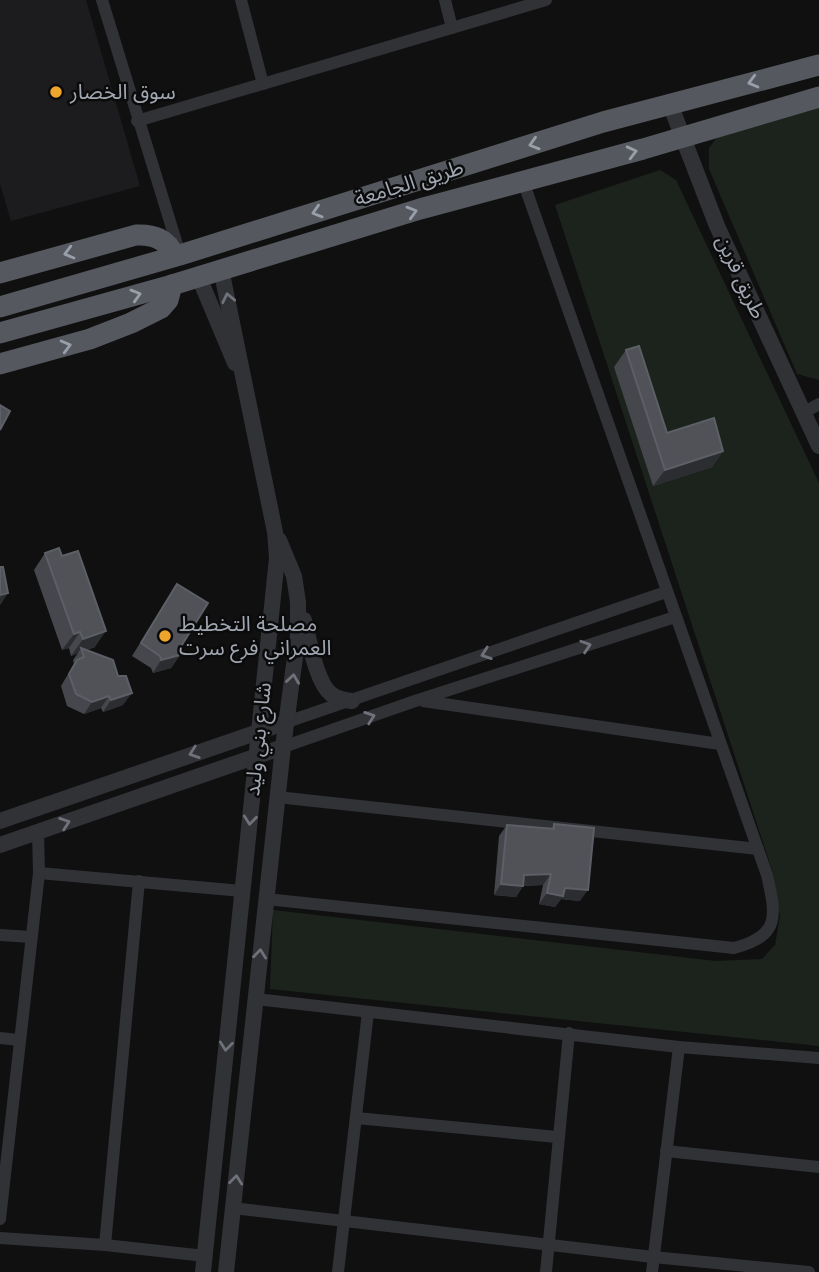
<svg xmlns="http://www.w3.org/2000/svg" width="819" height="1272" viewBox="0 0 819 1272" font-family="Mulish,'Noto Sans Arabic',sans-serif">
	<style>
		.built { fill: #1c1c1e }
		.park { fill: #1c231d }
		.lines { fill: none; stroke-linecap: round; stroke-linejoin: round }
		.minor { stroke: #313236; stroke-width: 12 }
		.tertiary { stroke: #313236; stroke-width: 16 }
		.trunk { stroke: #55585e; stroke-width: 21 }
		.wall { fill: #46474c }
		.shaded-wall { fill: #2c2d30 }
		.building { fill: #505257; stroke: #5c5f65; stroke-width: 2 }
		.oneway { stroke: #999faa }
		.oneway2 { stroke: #6f727a }
		.poi-dot { fill: #eda52b; stroke: #0b0b0c; stroke-width: 2.5 }
		.labels { text-anchor: middle; stroke-width: 5; stroke-linejoin: round; paint-order: stroke }
		.poi-label { font-size: 21px; fill: #a1a7b2; stroke: #0b0b0c; text-anchor: start }
		.street-label { font-size: 21px; fill: #a1a7b2; stroke: #0b0b0c }
	</style>
	<rect width="100%" height="100%" fill="#101011"/>
	<polygon class="built" points="0,0 86,0 140,186 11,221 0,184"/>
	<g class="park">
		<polygon points="819,103 819,380 797,374 709,169 709,148 721,132"/>
		<polygon points="660,170 676,180 819,483 819,1046 270,989 273,910 716,961 762,959 775,945 780,916 773,873 555,205"/>
	</g>
	<g class="lines">
		<g class="minor">
			<polyline points="102,0 179,251"/>
			<polyline points="241,0 263,84"/>
			<polyline points="445,0 452,28"/>
			<polyline points="137,121 546,0"/>
			<polyline points="803,413 819,404"/>
			<polyline points="423,701 720,744"/>
			<polyline points="287,722 666,592"/>
			<polyline points="283,747 418,700 675,617"/>
			<polyline points="277,797 758,849"/>
			<polyline points="39,873 242,891"/>
			<path d="M266,899L734,948C781,936 776,915 767,875L523,181"/>
			<polyline points="0,935 31,937"/>
			<polyline points="256,999 679,1047 819,1058"/>
			<polyline points="0,1038 18,1040"/>
			<polyline points="356,1118 557,1137"/>
			<polyline points="666,1151 819,1167"/>
			<polyline points="233,1208 653,1257 809,1272"/>
			<polyline points="0,1219 39,873 38,832"/>
			<polyline points="0,1238 105,1245 205,1256"/>
			<polyline points="105,1245 139,881"/>
			<polyline points="338,1272 368,1012"/>
			<polyline points="546,1272 569,1033"/>
			<polyline points="652,1272 679,1047"/>
		</g>
		<g class="tertiary">
			<polyline points="670,104 717,226 819,446"/>
			<polyline points="198,275 235,363"/>
			<path d="M304,620C309,639 316,682 331,694C337,699 344,700 352,701"/>
			<polyline points="0,821 287,722"/>
			<polyline points="0,845 283,747"/>
			<polyline points="203,1272 277,558 275,532 221,269"/>
			<polyline points="226,1272 283,747 298,635 298,602 294,576 279,540"/>
		</g>
		<g class="trunk">
			<path d="M0,273L136,235C153,234 168,239 174,256"/>
			<polyline points="0,307 180,255 603,122 819,65"/>
			<polyline points="0,333 172,285 420,209 643,149 819,97"/>
			<polyline points="0,364 90,339 131,323 161,308 168,300 172,285"/>
		</g>
	</g>
	<g class="wall">
		<polygon points="626,350 667,433 723,451 712,467 653,486 614,367"/>
		<polygon points="45,553 95,647 86,650 123,705 103,712 101,708 84,714 67,706 61,686 74,664 73,660 78,653 71,656 69,648 62,650 34,570"/>
		<polygon points="177,584 180,655 171,668 153,673 151,668 132,656"/>
		<polygon points="554,824 580,901 561,899 555,907 539,904 543,885 523,886 516,897 494,895 499,836 507,825 551,828"/>
	</g>
	<g class="shaded-wall">
		<polygon points="723,451 712,467 653,486 665,470"/>
		<polygon points="8,593 1,604 0,605 0,595"/>
		<polygon points="106,631 95,647 83,652 81,648 78,653 71,656 83,639"/>
		<polygon points="80,632 69,648 62,650 74,634"/>
		<polygon points="180,655 171,668 153,673 161,660"/>
		<polygon points="132,693 123,705 103,712 111,700"/>
		<polygon points="109,696 101,708 84,714 92,702"/>
		<polygon points="551,874 543,885 520,886 523,886 516,897 494,895 501,884 524,875"/>
		<polygon points="565,888 588,890 580,901 561,899 555,907 539,904 547,893"/>
	</g>
	<g class="building">
		<polygon points="639,346 667,433 714,418 723,451 665,470 626,350"/>
		<polygon points="0,405 10,411 0,430"/>
		<polygon points="59,548 62,556 78,551 106,631 83,639 80,632 74,634 45,553"/>
		<polygon points="0,567 3,567 8,593 0,595"/>
		<polygon points="177,584 208,603 180,648 180,655 161,660 160,656 141,643"/>
		<polygon points="81,648 113,660 118,676 126,676 132,693 111,700 109,696 92,702 76,694 69,674 77,660 84,657"/>
		<polygon points="554,824 594,828 588,890 565,888 563,896 547,893 551,874 524,875 523,886 501,884 507,825 554,829"/>
	</g>
	<defs><path id="oneway-chevron" d="M-2-3.5L2.5 0L-2 3.5" fill="none" stroke-width="1.6" stroke-linecap="round" stroke-linejoin="round" transform="scale(1.75)"/></defs>
	<g class="oneway">
		<use href="#oneway-chevron" transform="translate(753 82) rotate(165)"/>
		<use href="#oneway-chevron" transform="translate(534 144) rotate(163)"/>
		<use href="#oneway-chevron" transform="translate(632 152) rotate(-14)"/>
		<use href="#oneway-chevron" transform="translate(317 212) rotate(163)"/>
		<use href="#oneway-chevron" transform="translate(412 212) rotate(-16)"/>
		<use href="#oneway-chevron" transform="translate(69 253) rotate(165)"/>
		<use href="#oneway-chevron" transform="translate(136 295) rotate(-16)"/>
		<use href="#oneway-chevron" transform="translate(66 346) rotate(-15)"/>
	</g>
	<g class="oneway2">
		<use href="#oneway-chevron" transform="translate(228 298) rotate(-102)"/>
		<use href="#oneway-chevron" transform="translate(586 646) rotate(-18)"/>
		<use href="#oneway-chevron" transform="translate(486 654) rotate(161)"/>
		<use href="#oneway-chevron" transform="translate(293 679) rotate(-82)"/>
		<use href="#oneway-chevron" transform="translate(370 717) rotate(-19)"/>
		<use href="#oneway-chevron" transform="translate(194 753) rotate(161)"/>
		<use href="#oneway-chevron" transform="translate(250 820) rotate(96)"/>
		<use href="#oneway-chevron" transform="translate(65 823) rotate(-19)"/>
		<use href="#oneway-chevron" transform="translate(260 954) rotate(-84)"/>
		<use href="#oneway-chevron" transform="translate(226 1046) rotate(96)"/>
		<use href="#oneway-chevron" transform="translate(236 1180) rotate(-84)"/>
	</g>
	<g class="poi-dot">
		<circle cx="56" cy="92" r="7"/>
		<circle cx="165" cy="636" r="7"/>
	</g>
	<g class="labels">
		<g class="poi-label">
			<text x="70" y="99">سوق الخصار</text>
			<text x="179" y="631">مصلحة التخطيط<tspan x="179" dy="24">العمراني فرع سرت</tspan></text>
		</g>
		<g class="street-label">
			<text transform="translate(409 183) rotate(-17)" y="7">طريق الجامعة</text>
			<text transform="translate(741 277) rotate(65)" y="7">طريق قرين</text>
			<text transform="translate(258 739) rotate(-84)" y="7">شارع بني وليد</text>
		</g>
	</g>
</svg>
